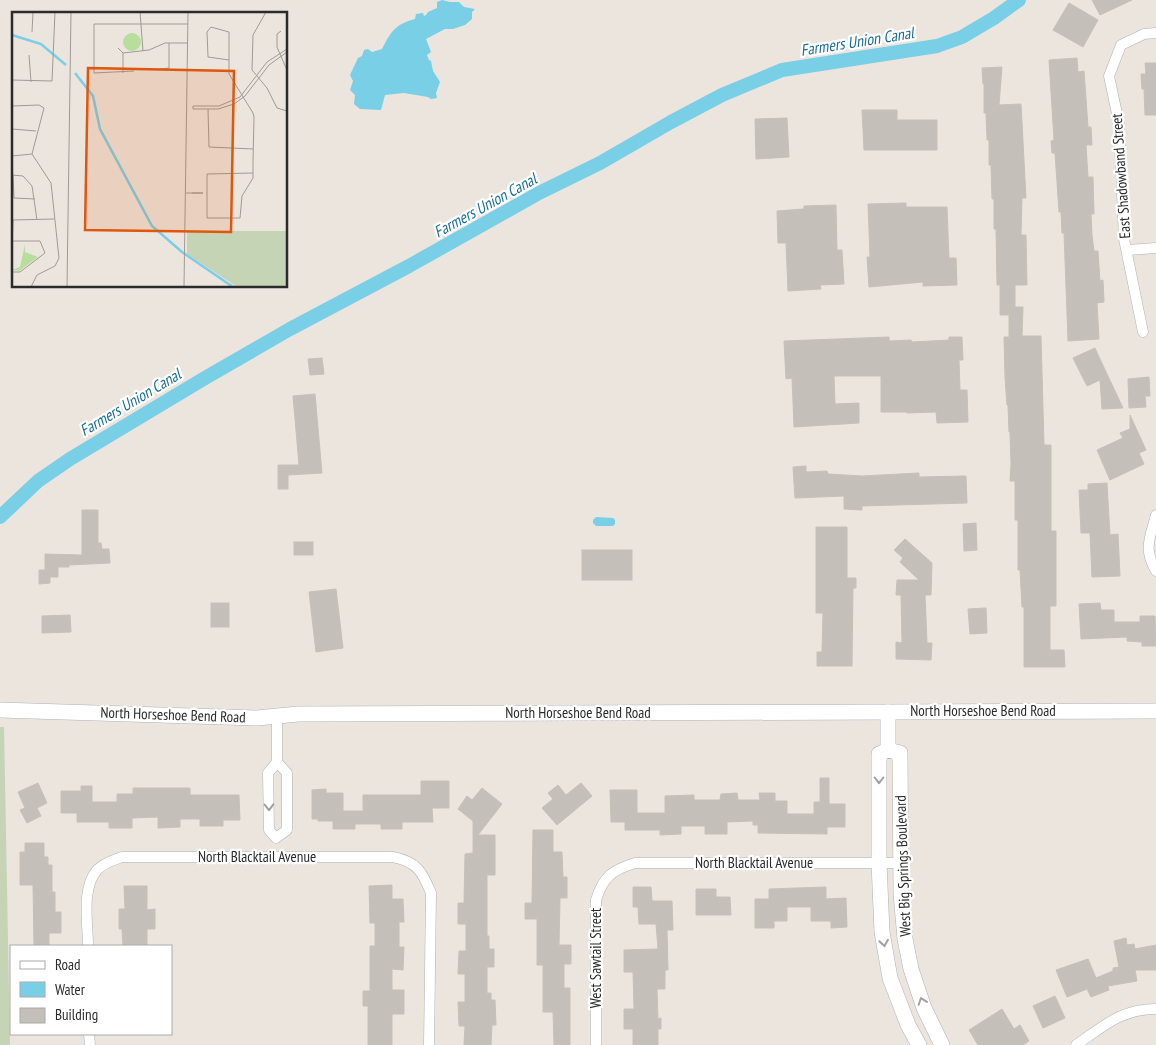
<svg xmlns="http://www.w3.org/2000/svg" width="1156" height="1045" viewBox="0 0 1156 1045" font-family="'PT Sans Narrow',sans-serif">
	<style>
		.cemetery { fill: #c6d4b6 }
		.water { fill: #78cfe6 }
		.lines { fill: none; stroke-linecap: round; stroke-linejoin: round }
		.canal { stroke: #78cfe6; stroke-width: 14 }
		.building { fill: #c4c0b9; stroke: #c7c0b7 }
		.street-casing { stroke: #aeb1ba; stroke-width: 11 }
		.secondary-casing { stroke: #aeb1ba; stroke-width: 16 }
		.street { stroke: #fff; stroke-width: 10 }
		.secondary { stroke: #fff; stroke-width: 15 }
		.oneway { stroke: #a0a0a0 }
		.labels { text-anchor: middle; stroke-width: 4.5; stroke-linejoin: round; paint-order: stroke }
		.street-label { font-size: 15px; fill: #2b2b2b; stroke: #fff }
		.water-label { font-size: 16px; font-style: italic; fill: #176f92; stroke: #fff }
		.inset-river { fill: none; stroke: #78cfe6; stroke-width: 2.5 }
		.inset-road { fill: none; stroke: #9e9b96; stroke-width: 1 }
		.view { fill: #df570e; fill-opacity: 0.15; stroke: #df570e; stroke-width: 2.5 }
		.inset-edge { fill: none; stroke: #2b2b2b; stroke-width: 2.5 }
	</style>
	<rect width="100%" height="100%" fill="#ebe5de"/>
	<polygon class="cemetery" points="0,727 4,727 10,1045 0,1045"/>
	<g class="water">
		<path d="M442,0L450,2H459L464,7L475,9L472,12V19L465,25L453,29H445L426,39L431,52L427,55L429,60L431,61L433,71L440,82L436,93L437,98L431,99L428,97L404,93L385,95L381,110L360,109L354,104L355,95L350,90L353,81L350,75L358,58L362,56L364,50L368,49L372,52L382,49C391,32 395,24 415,19L416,14L423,13L424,16L426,15L428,12L437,8V2Z"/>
		<polygon points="596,517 613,518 615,520 615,524 613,526 596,526 593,523 593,520"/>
	</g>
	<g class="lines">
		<polyline class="canal" points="0,517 38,481 70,459 205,378 290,329 409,266 539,193 600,163 671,122 722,95 782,70 937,46 962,37 994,18 1019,0"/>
	</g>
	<g class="building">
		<polygon points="1092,0 1132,0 1100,15"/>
		<polygon points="1069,3 1098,20 1083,47 1053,30"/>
		<polygon points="1077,58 1078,72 1084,71 1088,127 1091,127 1092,145 1086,145 1088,177 1093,177 1094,214 1091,214 1092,235 1094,251 1098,251 1100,281 1103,280 1104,302 1097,303 1099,339 1068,341 1064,233 1062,233 1061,212 1059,212 1055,153 1052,153 1051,141 1054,140 1049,60"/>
		<polygon points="1145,63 1156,63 1156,115 1145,115 1144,89 1142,89 1141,74 1146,74"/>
		<polygon points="1002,67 999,105 1021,104 1026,198 1022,198 1021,235 1026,235 1027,285 1015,285 1015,307 1023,307 1022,336 1041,336 1044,445 1051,445 1051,531 1056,531 1056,606 1050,606 1050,650 1064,650 1065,667 1024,667 1024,607 1022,607 1020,570 1018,570 1018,520 1015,520 1015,481 1010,481 1011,464 1010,432 1009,432 1008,405 1007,405 1005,377 1004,337 1009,337 1009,315 1000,315 1000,285 997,285 996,229 994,229 994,199 992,199 991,165 989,165 989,140 987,140 986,113 984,113 984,84 983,84 982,68"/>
		<polygon points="862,110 897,110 897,120 937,120 937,150 864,150"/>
		<polygon points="787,118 789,157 756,159 755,119"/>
		<polygon points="906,203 906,207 947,207 949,258 956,258 957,285 923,286 923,282 869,287 867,257 870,257 868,204"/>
		<polygon points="836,205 837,250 842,250 844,284 820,285 821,289 788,291 786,243 778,243 777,211 804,209 804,206"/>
		<polygon points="889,337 889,341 911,340 912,342 949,340 949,337 962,337 963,360 959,360 960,390 967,390 968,422 937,423 936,412 907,413 907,412 881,412 881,376 834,376 835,404 859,403 859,423 794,427 792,378 786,379 784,341"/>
		<polygon points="1095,348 1099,357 1123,408 1102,409 1100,380 1087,386 1073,358"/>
		<polygon points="322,358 324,374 310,375 308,359"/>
		<polygon points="1149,377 1150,396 1145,396 1146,407 1129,408 1128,379"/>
		<polygon points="315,394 322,473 288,475 288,489 278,489 278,465 299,465 293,396"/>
		<polygon points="1130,415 1146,450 1139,453 1144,464 1110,480 1097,450 1123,438 1120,433 1130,429"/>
		<polygon points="806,466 806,472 827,471 828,474 862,476 919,473 919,477 966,476 967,503 862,506 862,510 844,509 844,496 795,498 793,467"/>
		<polygon points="1107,483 1110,535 1118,534 1120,576 1092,577 1090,533 1081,533 1079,490 1088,490 1088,484"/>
		<polygon points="82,510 98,510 98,543 101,543 102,549 109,549 110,563 69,565 69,567 58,567 58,577 50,577 50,583 39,584 39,570 45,570 45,554 82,555"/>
		<polygon points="976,523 977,550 964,551 963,524"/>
		<polygon points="816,527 847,527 847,578 856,578 856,588 853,588 852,666 817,666 817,652 822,652 823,613 816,613"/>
		<polygon points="905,539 932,563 931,595 925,595 927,643 932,643 931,660 896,659 896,642 902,643 901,595 896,595 897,580 919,580 900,562 903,558 894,550"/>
		<rect x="294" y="542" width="19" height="13"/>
		<rect x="582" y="550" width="50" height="30"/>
		<polygon points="336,589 343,648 316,652 309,592"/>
		<rect x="211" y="603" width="18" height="24"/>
		<polygon points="1100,603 1101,610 1114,610 1114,622 1140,622 1140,616 1155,616 1156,646 1142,646 1142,642 1127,641 1127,637 1081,639 1079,604"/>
		<polygon points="986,608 987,633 970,634 968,609"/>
		<polygon points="70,615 71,632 42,633 42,616"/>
		<polygon points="820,778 829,778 829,804 845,804 845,827 827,827 827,834 758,833 758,825 753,825 753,821 727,822 727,834 705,834 705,826 681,826 681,834 660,835 660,830 625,830 625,822 611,822 610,790 637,790 637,813 665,813 665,796 694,795 694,800 720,800 721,794 737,793 738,800 760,800 759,793 775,793 775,801 787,801 787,814 814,814 814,802 820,802"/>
		<polygon points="421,781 449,781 449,808 432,808 433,822 402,822 402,829 381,829 381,824 355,824 355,829 333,829 333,821 318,821 318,819 312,819 312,790 326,789 326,793 343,793 343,811 363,811 363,795 421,795"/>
		<polygon points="38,783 47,803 37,808 41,816 27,823 20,810 25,808 18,792"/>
		<polygon points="581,783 592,796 557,825 542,808 553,799 548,793 558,785 566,795"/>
		<polygon points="81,786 92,786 92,802 117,802 117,794 133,794 133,788 190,788 190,795 239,795 240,820 223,820 223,826 200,826 200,819 180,819 180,827 158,828 158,817 132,818 132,828 109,828 109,822 77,822 77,813 61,813 61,791 81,791"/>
		<polygon points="482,788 502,804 478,835 495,835 495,875 487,875 487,936 489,936 489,949 494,949 494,967 487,967 487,993 491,993 491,1000 495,1000 496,1025 492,1025 491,1045 464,1045 465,1026 459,1026 458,1002 465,1002 465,974 458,974 459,951 466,951 466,924 458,924 458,903 464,903 465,854 473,853 473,821 458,809 467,796 472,800"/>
		<polygon points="533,830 553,830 553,852 562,852 563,877 567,877 567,898 560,898 559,945 571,945 571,964 564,964 564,988 570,988 570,1045 554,1045 553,1012 543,1012 543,965 537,965 537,919 525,919 525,903 532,903"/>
		<polygon points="25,843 44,843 44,857 48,857 48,865 52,865 52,892 55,892 55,912 61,912 61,933 49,933 49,946 34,946 33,885 20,885 20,852 25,852"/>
		<polygon points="392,885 392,899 403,899 404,922 399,922 399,947 404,947 403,970 392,969 392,990 404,990 404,1014 392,1014 392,1045 368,1045 368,1006 363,1006 363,991 370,991 370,946 375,946 375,923 370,923 369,886"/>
		<polygon points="124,886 147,886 147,910 155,909 155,929 147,929 147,946 123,946 122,929 119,929 119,909 125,909"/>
		<polygon points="633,887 651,887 652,901 672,901 673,930 667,930 668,970 665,970 665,989 657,989 658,1019 661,1018 661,1029 658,1029 658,1045 633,1045 633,1029 624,1029 624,1009 634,1009 633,972 624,972 624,950 658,949 656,924 639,924 638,907 633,907"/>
		<polygon points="826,887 826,899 846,898 847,927 831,928 831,921 811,921 811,907 787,907 787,921 774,921 774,928 755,928 755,899 769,899 769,889"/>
		<polygon points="696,889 716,889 716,897 730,897 731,915 696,915"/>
		<polygon points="1126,938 1127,945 1134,944 1135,949 1156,945 1156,970 1135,970 1137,981 1108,986 1109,990 1091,997 1087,989 1067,997 1056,970 1088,959 1096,978 1113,971 1113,968 1119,967 1114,941"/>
		<polygon points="1055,996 1065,1018 1043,1028 1033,1006"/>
		<polygon points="1002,1009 1014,1029 1020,1025 1029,1041 1023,1045 978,1045 969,1030"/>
	</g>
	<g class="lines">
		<defs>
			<g id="street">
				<polyline points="1127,250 1156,248"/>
				<polyline points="1143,332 1124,239 1119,123 1109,76 1121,45 1144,34 1156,33"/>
				<path d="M1156,515C1150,538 1143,549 1156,571"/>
				<polyline points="277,762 287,773 287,830 276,838 269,830 268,773 277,762 277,716"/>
				<path d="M88,946C88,923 81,889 97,870C103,863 114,860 122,857H393C417,862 422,871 431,893L429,1045"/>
				<polyline points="89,1034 90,1045"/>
				<path d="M596,1045V900C603,877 612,870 635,863H901"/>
				<path d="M1076,1045C1104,1026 1121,1009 1156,1009"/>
			</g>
			<g id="secondary">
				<polyline points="0,710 257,718 298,714 1156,711"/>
				<polyline points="888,750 888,712"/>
				<polyline points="919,1045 908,1025 890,978 882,932 879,863 879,754 888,750 900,753 901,893 905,939 911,969 924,1008 942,1045"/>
			</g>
		</defs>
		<use href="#street" class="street-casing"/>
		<use href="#secondary" class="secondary-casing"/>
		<use href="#street" class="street"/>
		<use href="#secondary" class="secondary"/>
	</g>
	<defs><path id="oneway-chevron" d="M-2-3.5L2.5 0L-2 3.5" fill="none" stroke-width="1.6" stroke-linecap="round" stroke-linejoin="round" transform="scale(1.25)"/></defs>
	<g class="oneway">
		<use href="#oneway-chevron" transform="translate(879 780) rotate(90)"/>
		<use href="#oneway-chevron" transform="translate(269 807) rotate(89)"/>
		<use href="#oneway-chevron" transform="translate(884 943) rotate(81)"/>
		<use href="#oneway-chevron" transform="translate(922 1001) rotate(-109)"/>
	</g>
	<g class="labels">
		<g class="street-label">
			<text transform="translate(1121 176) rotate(-94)" y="5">East Shadowband Street</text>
			<text x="983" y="716">North Horseshoe Bend Road</text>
			<text x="578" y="718">North Horseshoe Bend Road</text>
			<text transform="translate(173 715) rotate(2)" y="5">North Horseshoe Bend Road</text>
			<text x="257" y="862">North Blacktail Avenue</text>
			<text x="754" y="868">North Blacktail Avenue</text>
			<text transform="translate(903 866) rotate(-92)" y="5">West Big Springs Boulevard</text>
			<text transform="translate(596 958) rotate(-90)" y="5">West Sawtail Street</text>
		</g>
		<g class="water-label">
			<text transform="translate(857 41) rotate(-9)" y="6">Farmers Union Canal</text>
			<text transform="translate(485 205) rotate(-29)" y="6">Farmers Union Canal</text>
			<text transform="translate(130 402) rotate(-31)" y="6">Farmers Union Canal</text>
		</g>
	</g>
	<g transform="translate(12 12)">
		<rect width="275" height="275" fill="#ebe5de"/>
		<path d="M111 30a9 9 0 1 1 18 0a9 9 0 1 1-18 0ZM13,232V240L26,245L7,259L0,258L8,255Z" fill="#b8de9e"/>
		<path d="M175,219H275V275H225L175,242Z" fill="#c6d4b6"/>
		<path class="inset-river" d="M0,23L29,32L54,53M63,61L81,84L88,117L140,214L170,240L221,275"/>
		<path class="inset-road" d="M128,0L131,39M254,0L241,23L240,58L255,76L265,96L275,99M269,19L265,22V35L275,58M20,20L21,0M106,36L111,41L137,38L153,31H176M17,43L19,70M217,48L196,45L195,20L199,15L217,20V62L241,101L242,105L241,149V166L230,184L228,206H195V162L241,161M148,57L157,56V31M122,59L82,61V12H176M111,61V41M0,68L40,69L43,0M0,94L27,93L32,96L20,142L39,171L47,246L43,254L25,263L19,275M181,94V97H206L222,92L233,84L257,53L275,40M181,94H207L228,85L255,50L275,37M196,97L197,135L241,137M0,117L24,119M0,144L20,142M0,163L11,164L20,174L25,208M1,163L2,186L23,187M174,181H191H180M0,208L42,207M0,238L1,208M0,260H8L33,241L28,229H1M55,275L59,0M172,275L176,0"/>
		<path class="view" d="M76,56L222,59L219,220L73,218Z"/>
		<rect width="275" height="275" class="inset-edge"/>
	</g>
	<rect x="10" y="945" width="162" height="90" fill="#ffffff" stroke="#aaaaaa"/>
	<rect x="20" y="961" width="25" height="8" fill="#ffffff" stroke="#aaaaaa"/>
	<text x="55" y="970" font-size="15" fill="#2b2b2b">Road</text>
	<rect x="20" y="982" width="25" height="15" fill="#78cfe6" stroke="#aaaaaa"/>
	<text x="55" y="995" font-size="15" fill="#2b2b2b">Water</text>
	<rect x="20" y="1008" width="25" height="15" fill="#c4c0b9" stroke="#aaaaaa"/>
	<text x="55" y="1020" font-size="15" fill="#2b2b2b">Building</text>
</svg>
